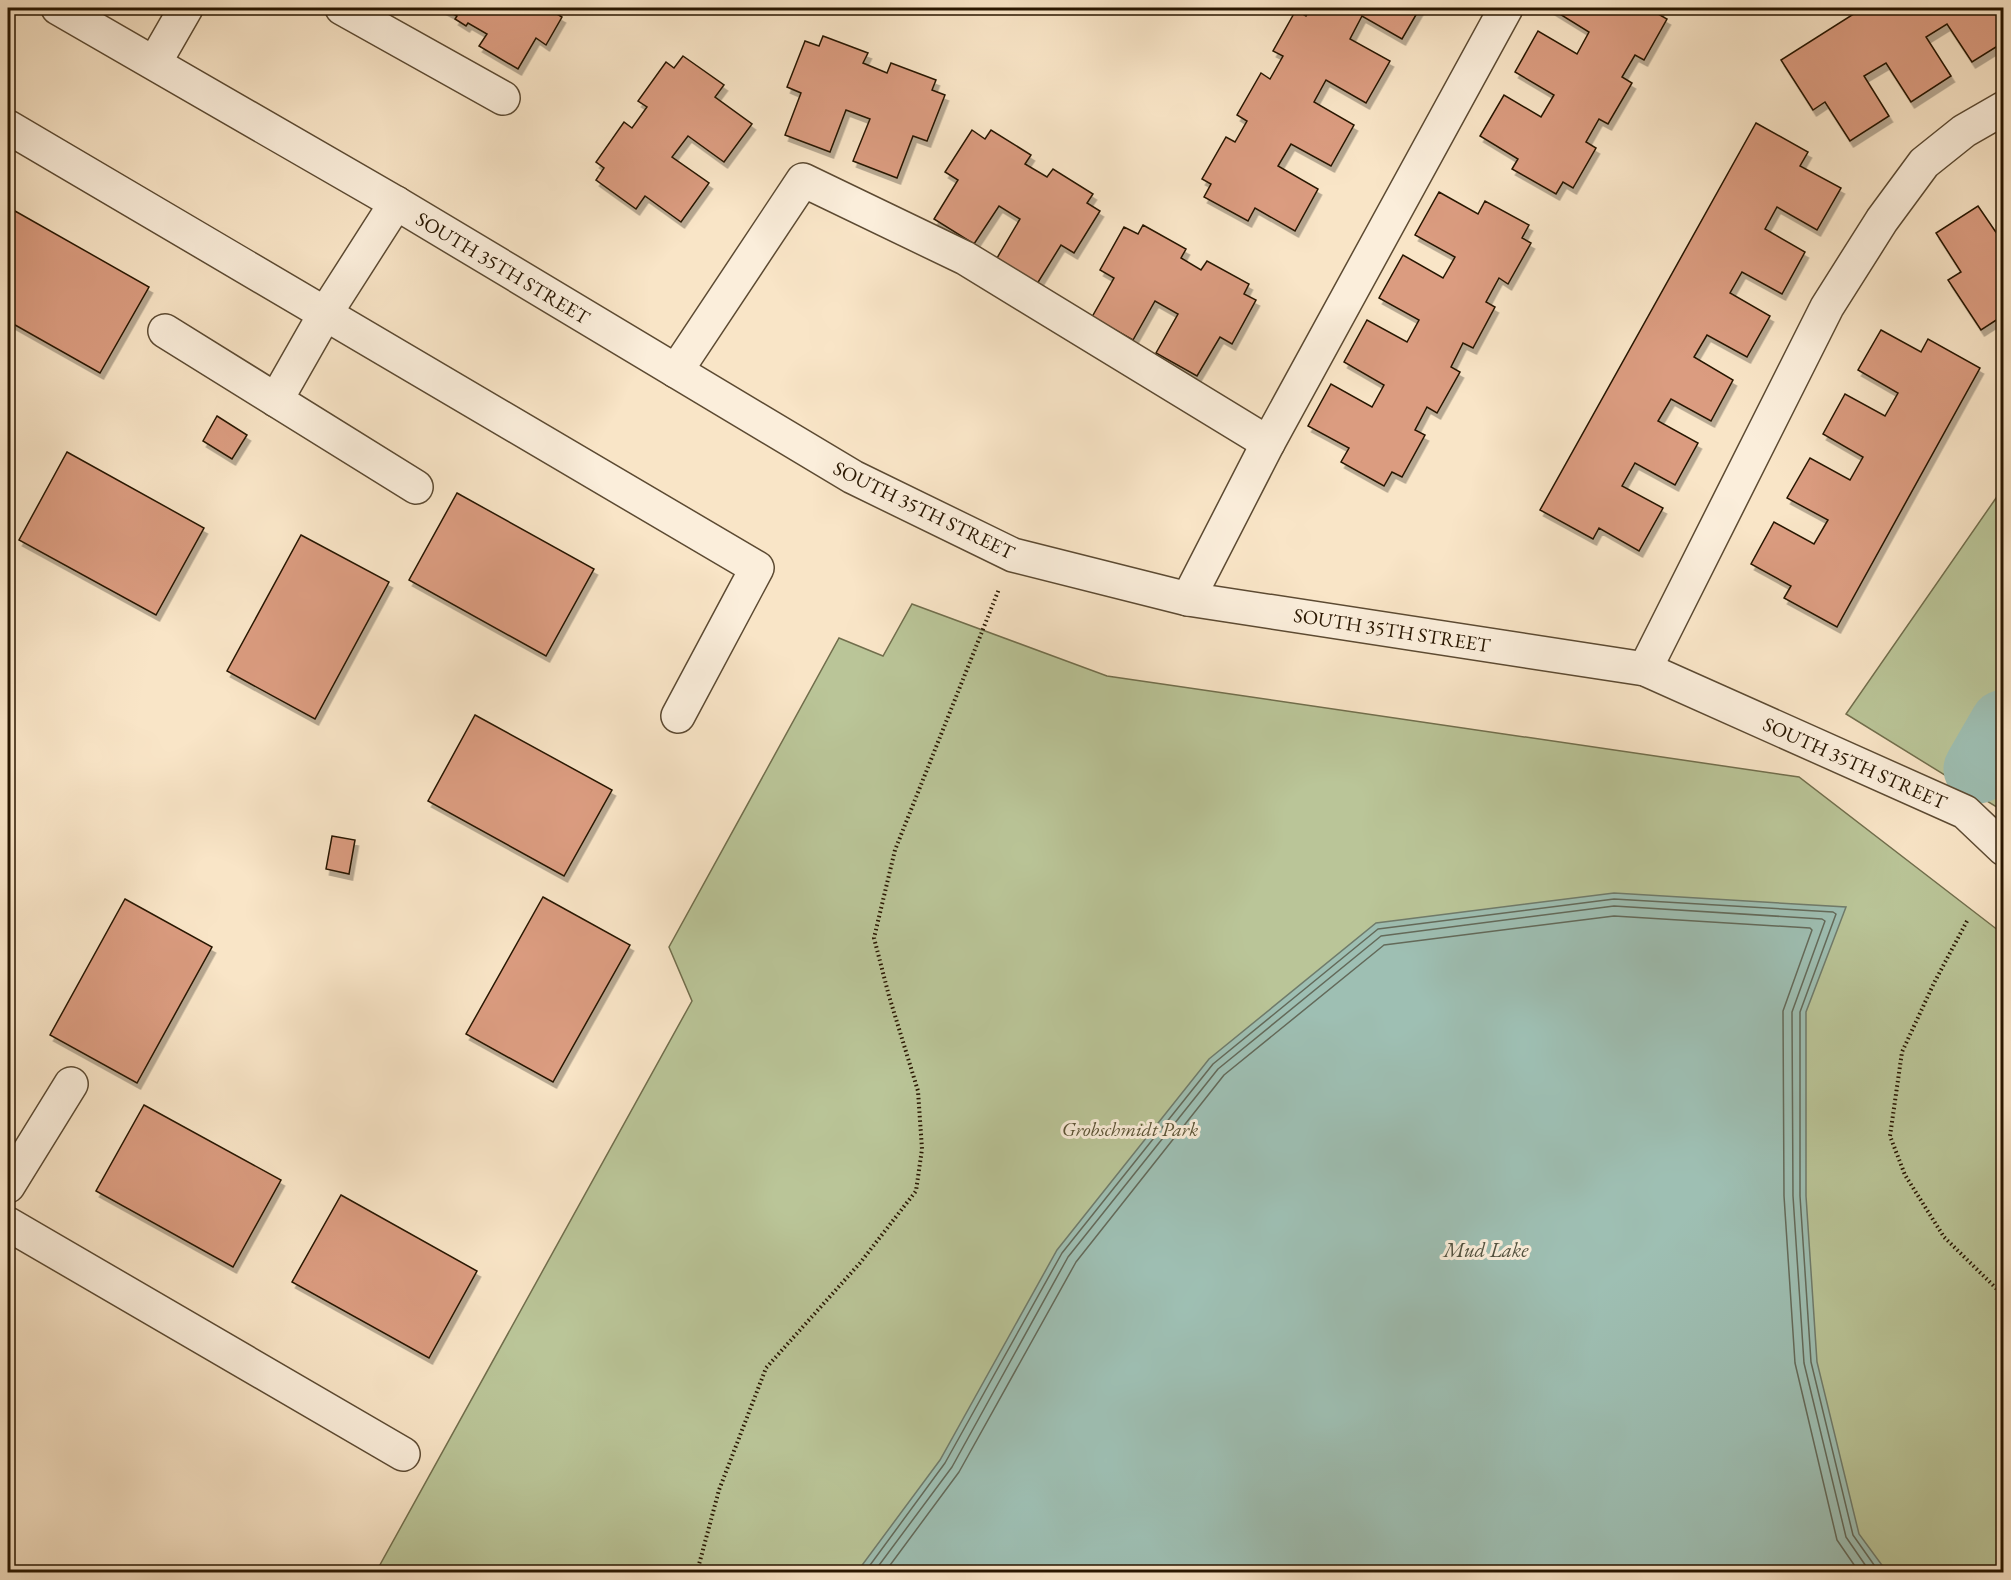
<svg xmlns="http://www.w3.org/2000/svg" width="2011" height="1580" viewBox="0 0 2011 1580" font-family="'EB Garamond',serif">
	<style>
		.green { fill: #bac598; stroke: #716e4c; stroke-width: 1.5 }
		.water { fill: #9ebfb3; stroke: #6f7b6b; stroke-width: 1.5 }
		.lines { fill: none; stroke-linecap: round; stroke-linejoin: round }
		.shore { stroke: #636a5a; stroke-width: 1.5 }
		.river { stroke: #9ebfb3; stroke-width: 69 }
		.building { fill: #db9c80; stroke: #281600; stroke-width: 1.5; filter: url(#shadow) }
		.minor-casing { stroke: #5c4a32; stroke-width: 36 }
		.path { stroke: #281600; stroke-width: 4; stroke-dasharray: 1.5 3; stroke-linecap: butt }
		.minor { stroke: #fbeedb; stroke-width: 33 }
		.labels { text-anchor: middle; stroke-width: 6; stroke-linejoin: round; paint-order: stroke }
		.street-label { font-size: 20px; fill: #281600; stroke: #fbeedb }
		.park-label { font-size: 20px; font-style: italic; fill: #5b5335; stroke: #fbeedb }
		.water-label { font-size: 21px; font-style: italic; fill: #51513f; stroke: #fbeedb }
	</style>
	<defs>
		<filter id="shadow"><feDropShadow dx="3.5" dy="6" stdDeviation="0" flood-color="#0004"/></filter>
	</defs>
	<rect width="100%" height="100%" fill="#f9e5c7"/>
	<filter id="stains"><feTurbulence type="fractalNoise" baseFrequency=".00333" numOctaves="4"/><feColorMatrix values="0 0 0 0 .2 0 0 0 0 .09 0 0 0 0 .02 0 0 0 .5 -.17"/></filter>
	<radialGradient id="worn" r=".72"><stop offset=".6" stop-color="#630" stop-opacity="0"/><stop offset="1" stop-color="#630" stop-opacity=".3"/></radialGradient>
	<g class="green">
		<polygon points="2003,488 2003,811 1846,714"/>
		<polygon points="912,604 1107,676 1799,777 2003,934 2003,1572 376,1572 692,1001 669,947 839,638 883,656"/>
	</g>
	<polygon class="water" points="1614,893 1846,907 1806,1012 1806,1196 1817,1362 1859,1534 1887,1572 857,1572 940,1460 1057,1250 1209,1059 1376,923"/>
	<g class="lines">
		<g class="shore">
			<polyline points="865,1572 945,1463 1062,1253 1213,1064 1378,929 1614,899 1833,912 1836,914 1800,1012 1800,1196 1811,1362 1853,1535 1879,1572"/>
			<polyline points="874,1572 952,1467 1068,1257 1218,1069 1381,936 1614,906 1822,919 1825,921 1792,1012 1793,1196 1804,1363 1846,1537 1870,1572"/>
			<polyline points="885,1572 959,1472 1076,1262 1224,1075 1384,945 1614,916 1810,928 1812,930 1783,1011 1784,1196 1795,1363 1837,1540 1859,1572"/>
		</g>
		<polyline class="river" points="1978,769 2004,724"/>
	</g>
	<g class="building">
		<polygon points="442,8 547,8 562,17 546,45 536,38 518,69 479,46 487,34 468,23 466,26 455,19 457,16"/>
		<polygon points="1311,8 1420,8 1402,39 1362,16 1350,39 1390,61 1366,103 1326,80 1314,102 1354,125 1331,166 1291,144 1278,166 1318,189 1295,231 1255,208 1248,221 1204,197 1211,184 1202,179 1226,137 1235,142 1247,121 1237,115 1261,73 1270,79 1283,56 1273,51 1296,10 1306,16"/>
		<polygon points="1550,8 1661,8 1658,14 1667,19 1644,60 1635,55 1622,77 1632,83 1608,124 1599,119 1586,142 1596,148 1573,188 1563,182 1556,194 1512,169 1518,159 1480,136 1504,95 1541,117 1554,95 1515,72 1538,31 1577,54 1589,32"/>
		<polygon points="1863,8 1994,8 2004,22 2004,42 1972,62 1947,24 1926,37 1951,76 1911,102 1886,63 1864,76 1889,116 1850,141 1825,102 1813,110 1781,60"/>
		<polygon points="823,36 868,53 863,63 887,73 891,63 936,80 932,90 945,95 927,141 913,136 897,178 853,161 870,119 846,110 830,152 785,135 801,93 787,87 805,41 819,46"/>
		<polygon points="683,56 724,85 715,97 752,124 724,162 688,136 672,157 709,183 681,222 645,196 636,209 596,180 604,168 596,162 624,122 632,128 647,107 638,101 666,62 674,68"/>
		<polygon points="1756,123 1808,152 1800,166 1841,188 1817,230 1777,207 1765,229 1805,252 1782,294 1742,272 1730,293 1770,316 1747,357 1707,335 1694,357 1733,380 1711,421 1671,399 1658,421 1698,443 1675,485 1635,463 1622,486 1663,508 1639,551 1599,528 1593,539 1540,510"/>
		<polygon points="972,130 985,139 991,130 1031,155 1025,164 1047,177 1053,169 1093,194 1087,203 1100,211 1074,253 1061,245 1037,284 997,258 1020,219 999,206 974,244 934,219 958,180 945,172"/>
		<polygon points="2004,189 2004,202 1997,193"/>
		<polygon points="1439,192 1478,214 1485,201 1529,225 1522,238 1531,243 1508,284 1499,278 1486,302 1495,307 1473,348 1463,343 1451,367 1460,372 1437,413 1427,407 1415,430 1425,435 1402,477 1392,472 1384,486 1341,462 1349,448 1308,426 1331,384 1372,407 1384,385 1344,362 1367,320 1407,342 1419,320 1379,298 1403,255 1443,278 1455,257 1415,235"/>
		<polygon points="1978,206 2004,244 2004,315 1981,330 1948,280 1961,272 1936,233"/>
		<polygon points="15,211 149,287 100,373 8,321 8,223"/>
		<polygon points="1143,225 1186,249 1181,258 1201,270 1207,261 1249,284 1244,294 1256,300 1232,344 1220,337 1197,376 1156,353 1178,314 1155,301 1133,340 1092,317 1114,278 1100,270 1124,227 1138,234"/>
		<polygon points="1881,330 1921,352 1928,339 1980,368 1837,627 1784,598 1791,586 1751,564 1774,522 1814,544 1828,520 1787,498 1810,458 1850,480 1863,457 1823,434 1845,394 1885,416 1898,393 1858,370"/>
		<polygon points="217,416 247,435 232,459 203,441"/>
		<polygon points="67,452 204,528 156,615 19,540"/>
		<polygon points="457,493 594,569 546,656 409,580"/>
		<polygon points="301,535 389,582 315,719 227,671"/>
		<polygon points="475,715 612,790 564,876 428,801"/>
		<polygon points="332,836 355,840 349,874 326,869"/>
		<polygon points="543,897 630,945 553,1082 466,1034"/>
		<polygon points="125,899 212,947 137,1083 50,1035"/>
		<polygon points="144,1105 281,1180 233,1267 96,1191"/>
		<polygon points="341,1195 477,1271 429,1358 292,1282"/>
	</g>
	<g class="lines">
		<defs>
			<g id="minor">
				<polyline points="58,8 396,203 853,477 1013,555 1188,599 1645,669 1965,812 2004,849"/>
				<polyline points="342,8 503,98"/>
				<polyline points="155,62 186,8"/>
				<polyline points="8,127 757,568 678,716"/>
				<polyline points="165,331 416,487"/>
				<polyline points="676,371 803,180 965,258 1268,443"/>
				<polyline points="276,400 325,314 396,203"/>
				<polyline points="1188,599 1268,443 1506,8"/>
				<polyline points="1645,669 1827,307 1882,220 1924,163 1964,131 2004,108"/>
				<polyline points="8,1186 71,1084"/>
				<polyline points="8,1224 403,1454"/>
			</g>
		</defs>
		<use href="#minor" class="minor-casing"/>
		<g class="path">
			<polyline points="1967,921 1934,983 1902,1052 1890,1136 1905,1175 1944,1237 2004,1296"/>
			<polyline points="697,1572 719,1490 766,1368 860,1263 916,1191 922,1149 918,1091 889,996 874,938 895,850 999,589"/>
		</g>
		<use href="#minor" class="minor"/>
	</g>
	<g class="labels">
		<g class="street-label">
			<text transform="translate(503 268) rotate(31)" y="7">SOUTH 35TH STREET</text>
			<text transform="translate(924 510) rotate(26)" y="7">SOUTH 35TH STREET</text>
			<text transform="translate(1392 630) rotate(9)" y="7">SOUTH 35TH STREET</text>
			<text transform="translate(1855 763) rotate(24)" y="7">SOUTH 35TH STREET</text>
		</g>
		<g class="park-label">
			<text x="1130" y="1136">Grobschmidt Park</text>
		</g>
		<g class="water-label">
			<text x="1486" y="1257">Mud Lake</text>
		</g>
	</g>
	<rect width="2011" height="1580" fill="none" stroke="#f9e5c7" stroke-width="30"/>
	<rect x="9" y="9" width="1993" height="1562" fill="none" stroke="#281600" stroke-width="3"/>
	<rect x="15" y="15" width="1981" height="1550" fill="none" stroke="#281600" stroke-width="1.5"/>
	<rect width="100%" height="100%" filter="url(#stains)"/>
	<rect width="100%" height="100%" fill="url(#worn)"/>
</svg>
